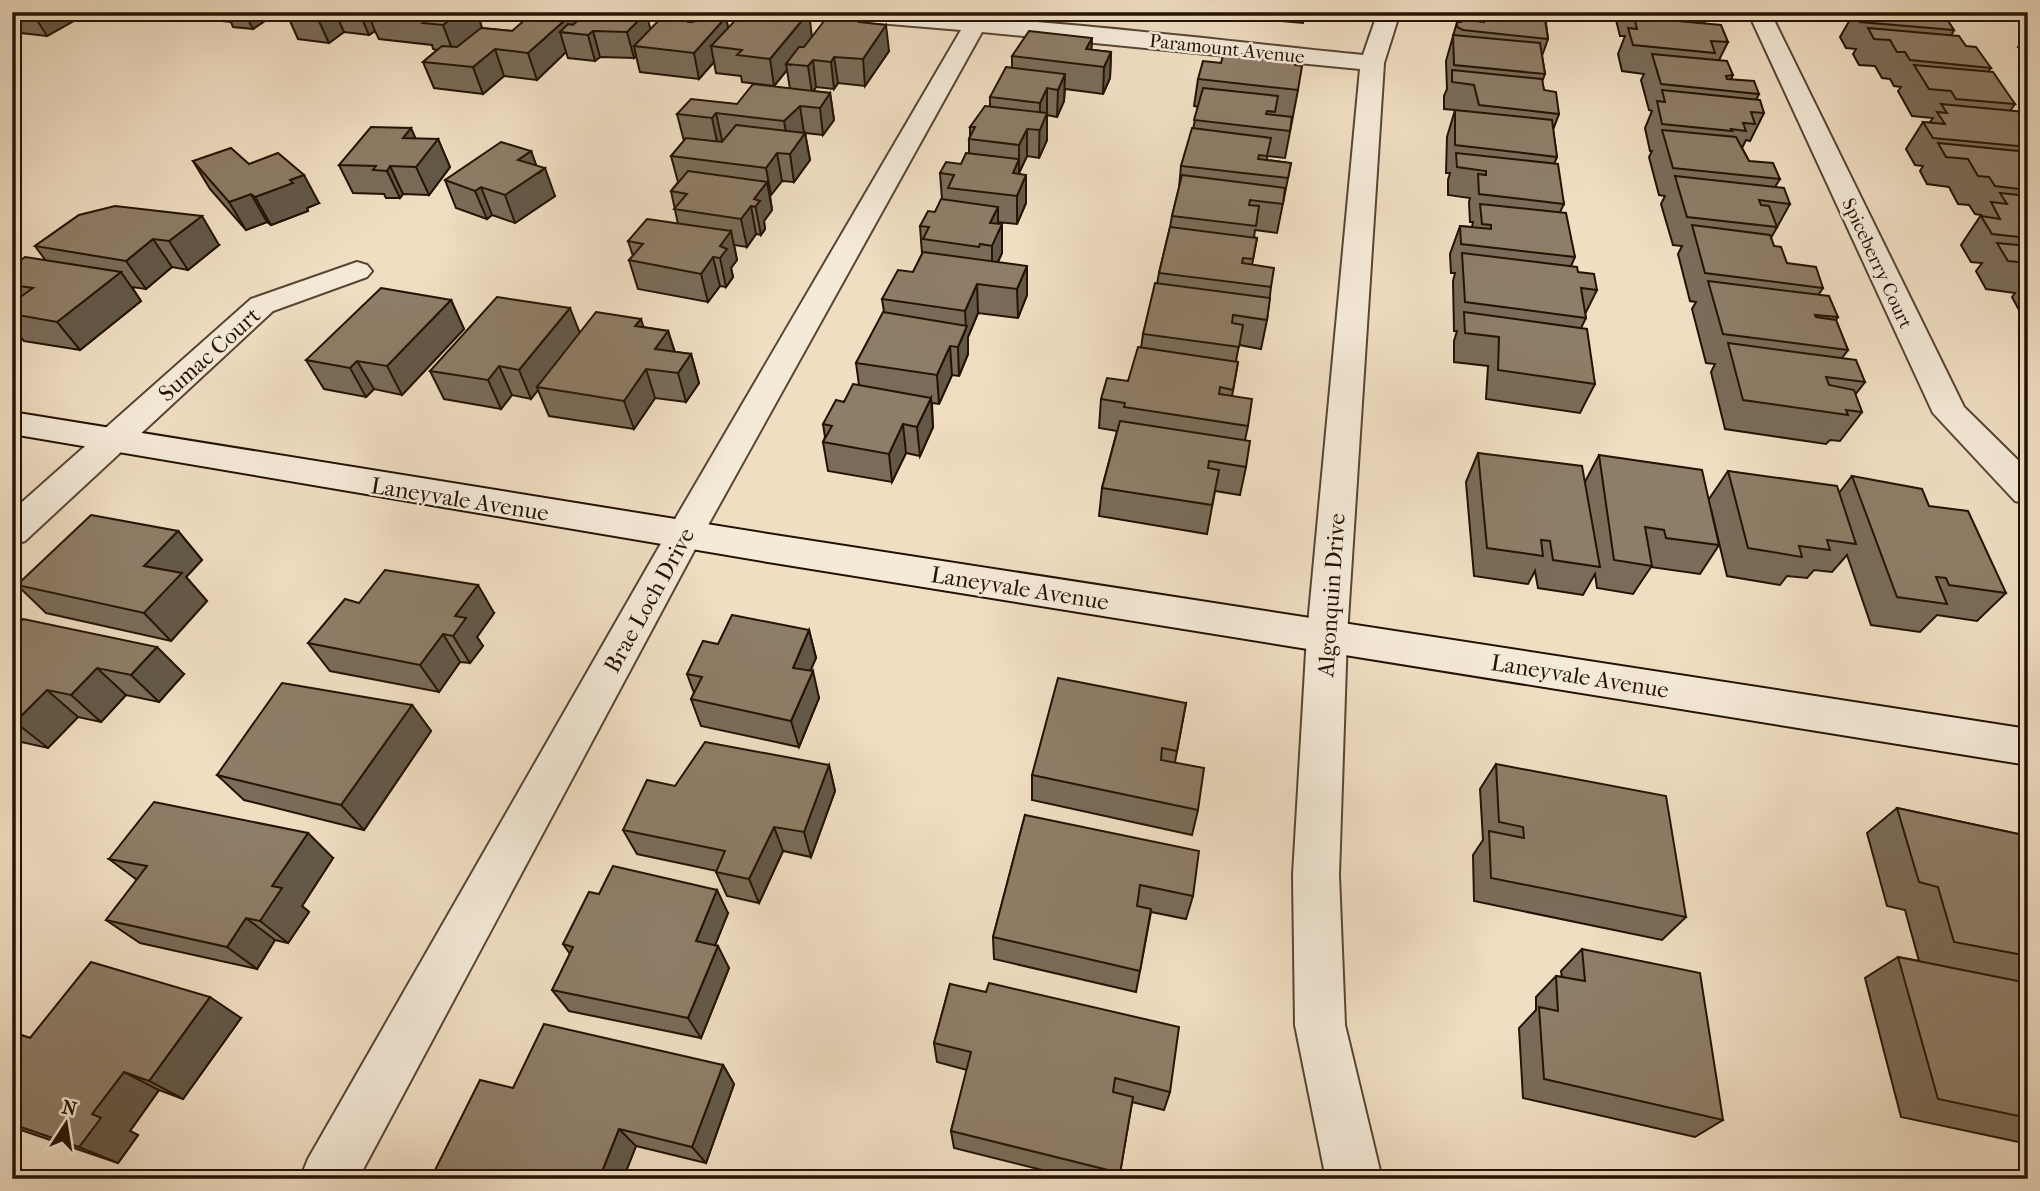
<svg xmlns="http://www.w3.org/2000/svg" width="2040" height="1191" viewBox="0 0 2040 1191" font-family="'IM FELL French Canon',serif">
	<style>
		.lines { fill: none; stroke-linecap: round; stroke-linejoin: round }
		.street-casing { stroke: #574634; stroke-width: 4 }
		.secondary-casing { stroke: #241304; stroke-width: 4 }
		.street { fill: #f5ead8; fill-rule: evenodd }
		.secondary { fill: #f5ead8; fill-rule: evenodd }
		.wall { fill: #7a6c59; stroke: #241304; stroke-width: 2 }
		.shaded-wall { fill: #635848; stroke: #241304; stroke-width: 2 }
		.building { fill: #8e7d67; stroke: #241304; stroke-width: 2 }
		.labels { text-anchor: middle; stroke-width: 5; stroke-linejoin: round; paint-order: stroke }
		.far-street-label { font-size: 19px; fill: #241304; stroke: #f5ead8 }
		.street-label { font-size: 23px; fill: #241304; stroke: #f5ead8 }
	</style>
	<rect width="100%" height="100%" fill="#f0dec3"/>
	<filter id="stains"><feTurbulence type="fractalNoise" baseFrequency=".00286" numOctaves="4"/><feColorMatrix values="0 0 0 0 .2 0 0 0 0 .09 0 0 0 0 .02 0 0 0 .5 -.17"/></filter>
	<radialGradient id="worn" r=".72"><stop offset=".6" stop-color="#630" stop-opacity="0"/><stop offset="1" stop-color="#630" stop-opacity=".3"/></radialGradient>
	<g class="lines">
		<defs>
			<g id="street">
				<path d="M819,12C1001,12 1182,37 1363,55L1378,12H1400L1384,63L1347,635L1339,875L1345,1025L1382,1179H1326L1295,1025L1293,875L1307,635L1360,69L982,32L702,536L358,1179H300L308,1159L671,526L961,30L830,19L822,17Z"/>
				<polygon points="1748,12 1770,12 1964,407 2028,470 2028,504 2015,501 1933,413"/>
				<polygon points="357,262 367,265 372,271 367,277 273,311 25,541 12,545 12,511 251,299"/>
			</g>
			<polygon id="secondary" points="12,412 768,534 2028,729 2028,765 768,562 12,434"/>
		</defs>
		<use href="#street" class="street-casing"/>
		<use href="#secondary" class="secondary-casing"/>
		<use href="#street" class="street"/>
		<use href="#secondary" class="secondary"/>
	</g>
	<g class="wall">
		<polygon points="12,12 75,12 79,18 47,36 12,32"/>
		<polygon points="104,12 177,12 165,20"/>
		<polygon points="190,12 278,12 253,29 233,27 231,22 194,18"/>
		<polygon points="286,12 477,12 482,28 512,31 575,12 577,21 650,29 691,20 691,22 693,22 726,17 728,28 812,37 863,17 863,22 889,51 865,86 838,83 834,89 816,87 813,91 830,93 834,120 823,135 805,133 810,160 794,182 782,181 771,195 770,195 772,210 764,221 765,229 761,235 756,234 747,247 734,245 737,260 731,268 733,277 726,287 720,286 708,302 638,289 629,260 633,256 628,241 678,224 671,191 678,182 671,156 684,141 677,114 737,104 790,89 787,70 774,86 742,82 741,76 716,73 714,62 699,79 640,72 636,56 634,58 600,57 595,61 568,58 566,52 537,80 504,76 483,94 434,88 423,62 437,50 433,49 432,45 379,39 375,31 369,35 344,32 329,43 298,39"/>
		<polygon points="1197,12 1227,12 1226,15"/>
		<polygon points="1261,12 1305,12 1303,23 1269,20 1270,13"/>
		<polygon points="1475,12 1550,12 1546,23 1548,39 1542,56 1545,74 1542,82 1544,90 1559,114 1553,130 1557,157 1554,164 1564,204 1560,212 1575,257 1571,266 1597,290 1585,314 1586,318 1581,328 1595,384 1580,413 1486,399 1488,366 1454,362 1454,341 1457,331 1454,331 1453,281 1455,273 1451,273 1450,254 1460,226 1472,227 1473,222 1470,222 1469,202 1470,198 1448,195 1448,180 1450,173 1446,173 1447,137 1455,110 1444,109 1444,96 1447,89 1446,61 1457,22 1460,22 1461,19 1472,21"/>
		<polygon points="1614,12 1709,12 1704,24 1728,42 1719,60 1733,75 1731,79 1759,94 1756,100 1764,113 1750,141 1746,140 1742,148 1749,161 1780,179 1775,187 1790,204 1771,238 1774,246 1787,263 1823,288 1819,294 1838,317 1836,320 1848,350 1842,358 1865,382 1855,395 1862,412 1840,441 1830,440 1826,444 1725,429 1711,372 1715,364 1706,363 1692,309 1696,302 1690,301 1678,254 1682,246 1673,245 1661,204 1665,196 1659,195 1649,157 1652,151 1650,151 1645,128 1652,111 1649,110 1641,80 1644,74 1622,71 1618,54 1625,36 1620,36"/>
		<polygon points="1846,12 1942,12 1954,30 1951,36 1966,46 1991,68 1988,72 2015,104 2010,111 2028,116 2028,321 2025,321 2012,297 2015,293 1986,289 1976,271 1982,263 1971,262 1961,245 1981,215 1975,214 1969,205 1958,204 1949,187 1927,184 1920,171 1923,166 1915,165 1906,149 1923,122 1929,123 1933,118 1912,116 1898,91 1901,87 1894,86 1890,79 1882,78 1875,66 1859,65 1853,54 1856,49 1846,48 1840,37 1851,18 1849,17"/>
		<polygon points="2028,33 2028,51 2018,47"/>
		<polygon points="1091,50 1111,52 1110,78 1103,94 1065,89 1064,101 1057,117 1047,115 1047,140 1039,158 1027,156 1019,173 1026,203 1017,224 998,222 998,224 1002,224 1002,253 998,262 1027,295 1018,318 978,313 968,337 968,354 959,376 952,375 939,404 932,403 933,427 920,456 906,453 892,482 828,471 823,442 825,437 823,424 859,385 856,363 884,312 882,299 913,272 922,254 920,226 935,212 942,199 940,173 961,164 969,153 969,139 970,136 970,127 990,107 990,97 1012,68 1012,56"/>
		<polygon points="1221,63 1295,65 1298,90 1285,158 1267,156 1267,160 1291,163 1277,233 1255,230 1254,237 1257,238 1252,265 1271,287 1267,320 1261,349 1239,345 1236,361 1238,362 1232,396 1248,426 1245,440 1246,467 1240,495 1215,491 1207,534 1099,516 1102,488 1117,431 1099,428 1101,399 1128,381 1141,348 1143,334 1157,284 1159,273 1170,227 1172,216 1179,188 1181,166 1193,129 1198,107 1194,106 1198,79"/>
		<polygon points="416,139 438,139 450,167 429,195 403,194 400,198 386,198 384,194 353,193 339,165"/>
		<polygon points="531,151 536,165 555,196 515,223 492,215 487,219 456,208 445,180"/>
		<polygon points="193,161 249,164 319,203 307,208 308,211 271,225 267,222 246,230 210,189"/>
		<polygon points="79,215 219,245 188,270 172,267 146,289 132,287 141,301 80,350 24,341 12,327 12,267 46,261 35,246"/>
		<polygon points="451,300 464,329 402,395 374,389 366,397 324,389 306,360"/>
		<polygon points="643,327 668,331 675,352 691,354 699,383 686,402 655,398 634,429 549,416 538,390 531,399 512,395 501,409 444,399 430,371 579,333"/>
		<polygon points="1478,453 1585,482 1599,455 1709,499 1728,471 1839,493 1852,476 1929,506 2006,593 1977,621 1937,615 1920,632 1871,625 1847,555 1832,572 1814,570 1807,578 1787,576 1780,585 1727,576 1711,509 1719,545 1700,574 1651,567 1633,594 1597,588 1595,574 1583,595 1538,588 1535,571 1528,584 1474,576 1466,482"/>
		<polygon points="178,531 202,560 186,577 207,601 171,641 46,613 17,585"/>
		<polygon points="359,603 494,613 477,637 483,646 470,663 460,662 439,692 330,671 308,643"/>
		<polygon points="12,630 184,674 159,702 126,695 101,722 78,717 48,748 12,740"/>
		<polygon points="809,630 816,658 810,671 819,698 799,747 701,726 691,699 694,693 687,674 718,644"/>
		<polygon points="1186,703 1175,762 1198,810 1192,835 1032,800 1032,775"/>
		<polygon points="412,705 431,731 364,830 244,800 217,775"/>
		<polygon points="1496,764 1686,917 1662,940 1474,901 1473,855 1483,840 1480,789"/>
		<polygon points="829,765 835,791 811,857 783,851 759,903 727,896 716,872 717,871 637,854 623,830 675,786"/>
		<polygon points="1897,808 2028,836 2028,1144 1901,1117 1865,978 1898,957 1919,961 1905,910 1887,906 1867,833"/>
		<polygon points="1025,815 1193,896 1186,919 1151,912 1136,992 994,959 993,937"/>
		<polygon points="333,858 302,906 309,912 288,943 275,940 257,969 140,943 106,920 137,880 109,859"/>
		<polygon points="599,894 728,913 715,945 729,968 701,1038 569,1011 552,990 570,954 563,944"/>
		<polygon points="1582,949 1723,1120 1695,1137 1523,1098 1519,1028 1536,1010 1536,997 1556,976 1562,977 1561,971"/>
		<polygon points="950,984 1170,1092 1164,1110 1132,1102 1119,1179 1078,1179 954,1148 951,1131 967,1070 937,1062 934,1043"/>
		<polygon points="241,1018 183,1099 159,1090 130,1131 138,1135 118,1163 12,1127 12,1032 30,1038"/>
		<polygon points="723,1065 734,1084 706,1163 636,1146 623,1179 444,1179 434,1172 513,1088"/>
	</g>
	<g class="shaded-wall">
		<polygon points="32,12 75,12 79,18 47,36"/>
		<polygon points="161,12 177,12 165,20"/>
		<polygon points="244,12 278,12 253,29"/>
		<polygon points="324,12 335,12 344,32 329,43 317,17"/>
		<polygon points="359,12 389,12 368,13 375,31 369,35"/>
		<polygon points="460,12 477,12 482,28 453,51 443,25"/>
		<polygon points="574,12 575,12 581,34 560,32 566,52 537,80 528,53"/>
		<polygon points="809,12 812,38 791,65 786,64 787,70 774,86 770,59"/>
		<polygon points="646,13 653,38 634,46 636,56 634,58 627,32"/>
		<polygon points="726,17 731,43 711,46 714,62 699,79 694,53"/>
		<polygon points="886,25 889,51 865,86 863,59"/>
		<polygon points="593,31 600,57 595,61 588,35"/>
		<polygon points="1092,38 1091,64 1086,49"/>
		<polygon points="495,49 504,76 483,94 473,67"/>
		<polygon points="1111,52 1110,78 1103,94 1104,67"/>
		<polygon points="834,57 838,83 834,89 831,62"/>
		<polygon points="813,60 816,87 812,93 808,66"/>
		<polygon points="1065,74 1064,101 1057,117 1058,90"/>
		<polygon points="1047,88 1047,140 1039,158 1040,103"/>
		<polygon points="830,93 834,120 823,135 820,108"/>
		<polygon points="800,106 804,133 789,148 784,121"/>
		<polygon points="716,113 722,140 718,146 712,118"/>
		<polygon points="411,128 423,155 403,138"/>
		<polygon points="1027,129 1027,156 1019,173 1019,145"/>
		<polygon points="805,133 810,160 794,182 790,154"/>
		<polygon points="438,139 450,167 429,195 416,167"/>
		<polygon points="531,151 539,173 545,168 555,196 515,223 505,195 518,160"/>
		<polygon points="777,153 782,181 771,195 766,168"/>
		<polygon points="1019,159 1019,186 1013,173"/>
		<polygon points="390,166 403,194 400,198 387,171"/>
		<polygon points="304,175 319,203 307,208 308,211 271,225 255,197 290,180"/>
		<polygon points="1026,175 1026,203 1017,224 1017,196"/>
		<polygon points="767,182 772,210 764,221 765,229 761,235 754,199"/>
		<polygon points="481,187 492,215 487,219 475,191"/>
		<polygon points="251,194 267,222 246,230 229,202"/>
		<polygon points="751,206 756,234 747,247 741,219"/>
		<polygon points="998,207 998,233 1002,224 1002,253 992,274 992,246 990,223"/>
		<polygon points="202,216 219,245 188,270 169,241"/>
		<polygon points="731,231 737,260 731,268 733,277 726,287 720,258 720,246"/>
		<polygon points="153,239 172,267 146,289 126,261"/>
		<polygon points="713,257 720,286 708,302 701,274"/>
		<polygon points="1027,266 1027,295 1018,318 1017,289"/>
		<polygon points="121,272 141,301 80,350 57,322"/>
		<polygon points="977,284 978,313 968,337 968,354 959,376 958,347 966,329 965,311"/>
		<polygon points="451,300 464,329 402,395 387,366"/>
		<polygon points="570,308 581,336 537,387 538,390 531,399 519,370"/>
		<polygon points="641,319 650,348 635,326"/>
		<polygon points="668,331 677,360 655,349"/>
		<polygon points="950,346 952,375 939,404 937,375"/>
		<polygon points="691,354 699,383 686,402 678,373"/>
		<polygon points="357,361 374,389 366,397 350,368"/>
		<polygon points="499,366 512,395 501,409 488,380"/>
		<polygon points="646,369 655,398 634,429 624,401"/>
		<polygon points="931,398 933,427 920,456 917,427"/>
		<polygon points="903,424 906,453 892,482 889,454"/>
		<polygon points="178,531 202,560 186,577 207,601 171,641 144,613 144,566"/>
		<polygon points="478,585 494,613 477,637 483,646 470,663 453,636 455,616"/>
		<polygon points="809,630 816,658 800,695 793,668"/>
		<polygon points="443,634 460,662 439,692 420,665"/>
		<polygon points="157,647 184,674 159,702 131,675"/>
		<polygon points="97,668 126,695 101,722 71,695"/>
		<polygon points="813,671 819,698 799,747 791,721"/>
		<polygon points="47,690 78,717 48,748 15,722"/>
		<polygon points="412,705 431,731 364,830 341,805"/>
		<polygon points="829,765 835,791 811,857 804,832"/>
		<polygon points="774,827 783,851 759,903 749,879"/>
		<polygon points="308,833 333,858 302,906 309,912 288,943 260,921 272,886"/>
		<polygon points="717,890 728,913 708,963 696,941"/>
		<polygon points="246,918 275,940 257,969 227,947"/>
		<polygon points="718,946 729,968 701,1038 688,1018"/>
		<polygon points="210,997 241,1018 183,1099 149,1081"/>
		<polygon points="723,1065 734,1084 706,1163 692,1147"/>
		<polygon points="124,1072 159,1090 130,1131 138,1135 118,1163 79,1147 92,1114"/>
		<polygon points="619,1129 636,1146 623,1179 599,1179"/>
	</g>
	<g class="building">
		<polygon points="288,12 324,12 317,17 286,14"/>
		<polygon points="369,12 460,12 443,25 423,23 428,20 368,13"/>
		<polygon points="534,12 574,12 528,53 495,49 473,67 423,62 442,46 457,47 481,28 512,31"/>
		<polygon points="587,12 642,12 646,13 627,32 593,31 588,35 560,32 568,24 573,25"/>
		<polygon points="743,12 755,14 757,12 809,12 770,59 737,55 742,50 711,46"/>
		<polygon points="831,12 863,17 859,22 886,25 863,59 834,57 831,62 813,60 808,66 786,64 799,47 804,47"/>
		<polygon points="1477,12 1544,12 1548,39 1463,30 1457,27 1457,22 1461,22 1461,19 1484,22 1484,19 1477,18"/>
		<polygon points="1656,12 1699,12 1700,16"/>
		<polygon points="1855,12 1882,14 1878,12 1942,12 1954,30 1860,22"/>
		<polygon points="701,15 726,17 694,53 634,46 662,17 691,20 689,22 693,22"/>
		<polygon points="1634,17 1721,25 1728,42 1711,41 1715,53 1633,45 1628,28 1637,29"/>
		<polygon points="1868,28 1959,36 1966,46 1976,47 1991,68 1910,60 1905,52 1897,52 1890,40 1874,39"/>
		<polygon points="1029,31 1092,38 1086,49 1111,52 1104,67 1012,56"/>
		<polygon points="1453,35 1540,43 1545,74 1454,65"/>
		<polygon points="1224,52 1295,60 1295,65 1302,66 1298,90 1198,79 1203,61 1221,63"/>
		<polygon points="1652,54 1727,61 1733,75 1726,76 1727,79 1754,81 1759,94 1661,84"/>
		<polygon points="1914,65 1993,72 2015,104 1956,99 1951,91 1929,89"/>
		<polygon points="1006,67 1065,74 1058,90 1047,88 1040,103 990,97"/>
		<polygon points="1452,70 1542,79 1544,90 1556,92 1559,114 1479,105 1474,85 1452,82"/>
		<polygon points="753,84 830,93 820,108 800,106 784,121 716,113 712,118 677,114 691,99 737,104"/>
		<polygon points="1203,88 1278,96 1275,112 1267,111 1266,114 1292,117 1290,131 1194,120"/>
		<polygon points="1662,90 1760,100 1764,113 1751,112 1755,124 1743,123 1746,131 1731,129 1732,131 1662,124 1657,101 1665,102"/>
		<polygon points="1941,104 2025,112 2028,116 2028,147 1933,138 1923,122 1945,124 1937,112 1947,113"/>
		<polygon points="985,106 1047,113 1040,130 1027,129 1019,145 969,139 975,127 970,127"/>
		<polygon points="1455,110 1552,120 1557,157 1455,145"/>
		<polygon points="736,125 805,133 790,154 777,153 766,168 671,156 686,138 722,142"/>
		<polygon points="371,127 411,128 403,138 438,139 416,167 390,166 387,171 373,170 376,166 339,165"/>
		<polygon points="1192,128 1271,138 1267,156 1259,155 1258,159 1291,163 1288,178 1181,166"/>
		<polygon points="1662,130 1736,137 1749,161 1773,163 1780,179 1673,168"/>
		<polygon points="501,142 531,151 518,160 545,168 505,195 481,187 475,191 445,180"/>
		<polygon points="1938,143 2028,152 2028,190 1995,186 1989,177 1978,176 1968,159 1946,157"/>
		<polygon points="231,148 249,164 278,153 304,175 290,180 293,183 255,197 251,194 229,202 193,161"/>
		<polygon points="966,153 1019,159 1013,173 1026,175 1017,196 948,188 954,175 940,173 946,162 961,164"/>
		<polygon points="1456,153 1558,164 1564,204 1479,194 1478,174 1486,175 1486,171 1457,167"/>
		<polygon points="688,171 767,182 754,199 760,201 755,207 751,206 741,219 674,209 687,194 671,191"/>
		<polygon points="1182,175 1285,188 1283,204 1250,200 1249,205 1259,206 1256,226 1172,216"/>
		<polygon points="1675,176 1784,188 1790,204 1759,200 1761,205 1769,206 1777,227 1687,217"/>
		<polygon points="2000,193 2028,196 2028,238 1992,234 1981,216 2000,219 1991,202 2007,204"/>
		<polygon points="941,199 998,207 990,223 1002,224 992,246 980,244 979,247 923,239 929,227 920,226 928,211 935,212"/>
		<polygon points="1480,204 1566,213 1575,257 1461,244 1460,226 1491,229 1491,225 1482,224"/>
		<polygon points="115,206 202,216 169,241 153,239 126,261 35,246 79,215"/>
		<polygon points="647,219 731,231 720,246 727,249 720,258 713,257 701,274 629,260 643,244 628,241"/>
		<polygon points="1692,225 1770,235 1774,246 1781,247 1787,263 1816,267 1823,288 1705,273"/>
		<polygon points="1170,227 1257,238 1253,259 1243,258 1242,263 1274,268 1271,287 1159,273"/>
		<polygon points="1997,243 2028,246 2028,263 2008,261"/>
		<polygon points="923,252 1027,266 1017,289 977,284 965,311 882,299 898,270 913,272"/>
		<polygon points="1462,253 1577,267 1578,272 1594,274 1597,290 1581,288 1586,318 1465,302"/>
		<polygon points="25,257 121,272 57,322 12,314 12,303 33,288 12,285 12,267"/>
		<polygon points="1708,281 1829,296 1838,317 1815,315 1816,317 1836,320 1848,350 1723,334"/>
		<polygon points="1155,283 1270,298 1267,320 1233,315 1232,323 1243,325 1239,347 1143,334"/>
		<polygon points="381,288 451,300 387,366 357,361 350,368 306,360"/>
		<polygon points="497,297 570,308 519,370 499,366 488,380 430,371"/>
		<polygon points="596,312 641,319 635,326 668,331 655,349 691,354 678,373 646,369 624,401 537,387"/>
		<polygon points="883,312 967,326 958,347 950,346 937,375 856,363"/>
		<polygon points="1464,312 1587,329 1595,384 1498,370 1499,337 1465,333"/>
		<polygon points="1728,343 1856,360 1865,382 1826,377 1829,385 1854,390 1862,412 1846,410 1848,415 1743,400"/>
		<polygon points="1138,347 1238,362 1233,390 1220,387 1219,394 1252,399 1248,426 1124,407 1125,403 1101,399 1107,378 1128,381"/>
		<polygon points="853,384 931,398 917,427 903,424 889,454 823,442 832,426 823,424 836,400 844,402"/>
		<polygon points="1120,421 1250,441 1246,467 1209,461 1208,468 1219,470 1212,505 1102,488"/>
		<polygon points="1478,453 1582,466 1600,567 1553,560 1550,541 1541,540 1543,556 1487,548"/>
		<polygon points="1599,455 1702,470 1719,545 1666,538 1664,530 1645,527 1652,566 1614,560"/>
		<polygon points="1728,471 1837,486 1856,544 1827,540 1830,550 1799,546 1802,557 1748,548"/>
		<polygon points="1852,476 1922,489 1929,506 1968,511 2006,593 1949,585 1946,578 1936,577 1947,604 1897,597"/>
		<polygon points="91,515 178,531 144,566 182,573 144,613 17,585"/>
		<polygon points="385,570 478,585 455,616 466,618 453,636 443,634 420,665 308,643 345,599 359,603"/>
		<polygon points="732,615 809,630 793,668 813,671 791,721 691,699 702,677 687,674 703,641 718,644"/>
		<polygon points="23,619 157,647 131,675 97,668 71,695 47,690 15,722 12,721 12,630"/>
		<polygon points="1058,678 1186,703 1177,751 1162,748 1161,760 1204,768 1198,810 1032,775"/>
		<polygon points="282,683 412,705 341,805 217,775"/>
		<polygon points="705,742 829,765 804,832 774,827 749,879 716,872 725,851 623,830 647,780 675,786"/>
		<polygon points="1496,764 1666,796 1686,917 1491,878 1489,831 1524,838 1523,827 1499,822"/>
		<polygon points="154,802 308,833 272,886 282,888 260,921 246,918 227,947 106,920 147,866 109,859"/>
		<polygon points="1897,808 2028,836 2028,956 1954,942 1938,887 1919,882"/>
		<polygon points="1025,815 1199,851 1193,896 1140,885 1137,906 1151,909 1140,971 993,937"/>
		<polygon points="613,866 717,890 696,941 718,946 688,1018 552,990 573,947 563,944 589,892 599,894"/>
		<polygon points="1582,949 1700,973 1723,1120 1544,1079 1539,1007 1558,1011 1556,976 1585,981"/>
		<polygon points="1898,957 2028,983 2028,1118 1938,1099"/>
		<polygon points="91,962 210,997 149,1081 124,1072 92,1114 101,1118 79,1147 12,1124 12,1032 30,1038"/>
		<polygon points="989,983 1179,1027 1170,1092 1115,1078 1113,1092 1133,1097 1120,1173 951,1131 971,1052 934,1043 950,984 986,992"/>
		<polygon points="544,1024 723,1065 692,1147 619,1129 599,1179 459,1179 434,1172 480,1080 513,1088"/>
		<polygon points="12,1169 46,1179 12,1179"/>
	</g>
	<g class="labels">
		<g class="far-street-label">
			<text transform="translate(1227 48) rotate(6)" y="7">Paramount Avenue</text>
			<text transform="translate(1878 263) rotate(65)" y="7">Spiceberry Court</text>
		</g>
		<g class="street-label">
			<text transform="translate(209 354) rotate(-42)" y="8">Sumac Court</text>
			<text transform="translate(460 499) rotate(9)" y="8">Laneyvale Avenue</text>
			<text transform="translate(1020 588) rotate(9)" y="8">Laneyvale Avenue</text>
			<text transform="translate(1331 595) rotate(-86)" y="8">Algonquin Drive</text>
			<text transform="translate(649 600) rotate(-61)" y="8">Brae Loch Drive</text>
			<text transform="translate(1580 676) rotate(9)" y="8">Laneyvale Avenue</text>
		</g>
	</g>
	<rect width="2040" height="1191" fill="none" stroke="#f0dec3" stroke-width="42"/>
	<rect x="14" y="14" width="2012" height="1163" fill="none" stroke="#241304" stroke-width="3.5"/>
	<rect x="21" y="21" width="1998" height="1149" fill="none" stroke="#241304" stroke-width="2"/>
	<g transform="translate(66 1124) rotate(12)" stroke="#f5ead8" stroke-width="5" paint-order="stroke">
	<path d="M0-5L12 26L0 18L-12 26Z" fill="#241304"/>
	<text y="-10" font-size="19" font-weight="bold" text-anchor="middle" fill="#241304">N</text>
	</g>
	<rect width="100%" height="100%" filter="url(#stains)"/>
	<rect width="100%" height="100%" fill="url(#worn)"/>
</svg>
